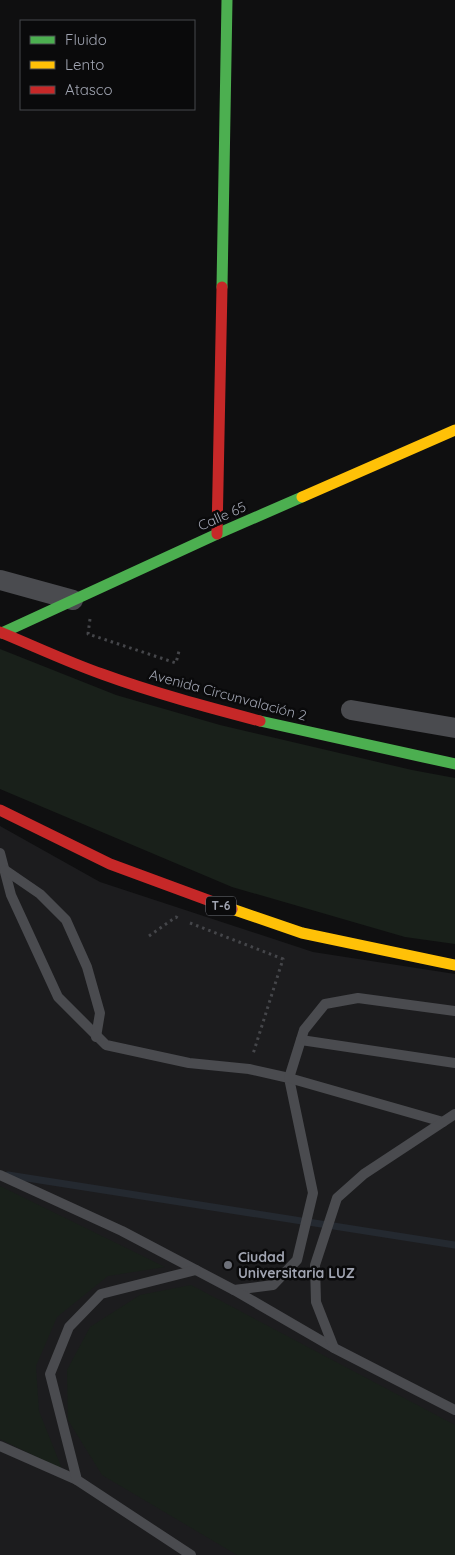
<svg xmlns="http://www.w3.org/2000/svg" width="455" height="1555" viewBox="0 0 455 1555" font-family="Quicksand,sans-serif">
	<style>
		.built { fill: #1c1c1e }
		.green { fill: #19201a }
		.lines { fill: none; stroke-linecap: round; stroke-linejoin: round }
		.stream { stroke: #242930; stroke-width: 7 }
		.path { stroke: #45464a; stroke-width: 3; stroke-dasharray: 2.5 4; stroke-linecap: butt }
		.lane { stroke: #4a4b4f; stroke-width: 10 }
		.street { stroke: #4a4b4f; stroke-width: 20 }
		.fast { stroke: #4caf50; stroke-width: 11 }
		.slow { stroke: #ffc107; stroke-width: 11 }
		.jam { stroke: #c62828; stroke-width: 11 }
		.poi-dot { fill: #6d7079; stroke: #0a0a0b; stroke-width: 2 }
		.labels { text-anchor: middle; stroke-width: 5; stroke-linejoin: round; paint-order: stroke }
		.shield { fill: #0a0a0b; stroke: #73767f; stroke-width: 1 }
		.shield-label { font-size: 12px; font-weight: bold; fill: #a0a4b1 }
		.street-label { font-size: 14px; fill: #a0a4b1; stroke: #0a0a0b }
		.poi-label { font-size: 14px; font-weight: bold; fill: #a0a4b1; stroke: #0a0a0b; text-anchor: start }
	</style>
	<rect width="100%" height="100%" fill="#0f0f10"/>
	<polygon class="built" points="0,826 100,882 313,952 455,974 455,1555 0,1555"/>
	<g class="green">
		<polygon points="0,649 116,695 220,725 412,770 455,778 455,944 405,937 232,887 0,789"/>
		<polygon points="0,1186 165,1267 108,1276 57,1317 36,1366 39,1411 62,1469 0,1439"/>
		<polygon points="191,1285 455,1425 455,1555 237,1555 102,1475 68,1420 67,1370 90,1327 140,1295"/>
	</g>
	<g class="lines">
		<polyline class="stream" points="8,1175 455,1245"/>
		<g class="path">
			<polyline points="90,619 88,634 176,663 179,651"/>
			<polyline points="190,923 283,959 253,1054"/>
			<polyline points="149,936 176,917 179,919"/>
		</g>
		<g class="lane">
			<polyline points="0,853 11,895 58,997 106,1045 189,1063 249,1069 289,1078 313,1193 297,1260 273,1285 234,1290"/>
			<polyline points="5,870 40,894 66,920 87,967 100,1013 96,1037"/>
			<polyline points="301,1040 455,1063"/>
			<polyline points="443,1122 289,1078 304,1030 325,1004 358,998 455,1011"/>
			<polyline points="0,1175 122,1231 234,1290 334,1348 455,1410"/>
			<polyline points="334,1348 316,1302 315,1265 337,1198 364,1174 455,1114"/>
			<polyline points="0,1446 77,1480"/>
			<polyline points="191,1555 77,1480 50,1374 69,1327 101,1294 196,1270"/>
		</g>
		<g class="street">
			<polyline points="0,580 73,600"/>
			<polyline points="351,710 455,728"/>
		</g>
		<g class="fast">
			<polyline points="222,287 227,0"/>
			<polyline points="2,633 217,534 302,497"/>
			<polyline points="260,721 455,764"/>
		</g>
		<g class="slow">
			<polyline points="302,497 455,430"/>
			<polyline points="232,909 302,933 455,965"/>
		</g>
		<g class="jam">
			<polyline points="217,534 222,287"/>
			<path d="M0,632C34,646 68,662 102,674C154,693 207,707 260,721"/>
			<polyline points="0,810 110,864 232,909"/>
		</g>
	</g>
	<circle class="poi-dot" cx="228" cy="1265" r="5"/>
	<g class="labels">
		<rect class="shield" x="206" y="896.5" width="30" height="19" rx="4"/>
		<g class="shield-label">
			<text x="221" y="910">T-6</text>
		</g>
		<g class="street-label">
			<text transform="translate(222 516) rotate(-24)" y="5">Calle 65</text>
			<text transform="translate(228 695) rotate(15)" y="5">Avenida Circunvalación 2</text>
		</g>
		<g class="poi-label">
			<text x="238" y="1262">Ciudad<tspan x="238" dy="16">Universitaria LUZ</tspan></text>
		</g>
	</g>
	<rect x="20" y="20" width="175" height="90" fill="#0a0a0b" stroke="#46484d"/>
	<rect x="30" y="36" width="25" height="8" fill="#4caf50" stroke="#46484d"/>
	<text x="65" y="45" font-size="15" fill="#a0a4b1">Fluido</text>
	<rect x="30" y="61" width="25" height="8" fill="#ffc107" stroke="#46484d"/>
	<text x="65" y="70" font-size="15" fill="#a0a4b1">Lento</text>
	<rect x="30" y="86" width="25" height="8" fill="#c62828" stroke="#46484d"/>
	<text x="65" y="95" font-size="15" fill="#a0a4b1">Atasco</text>
</svg>
